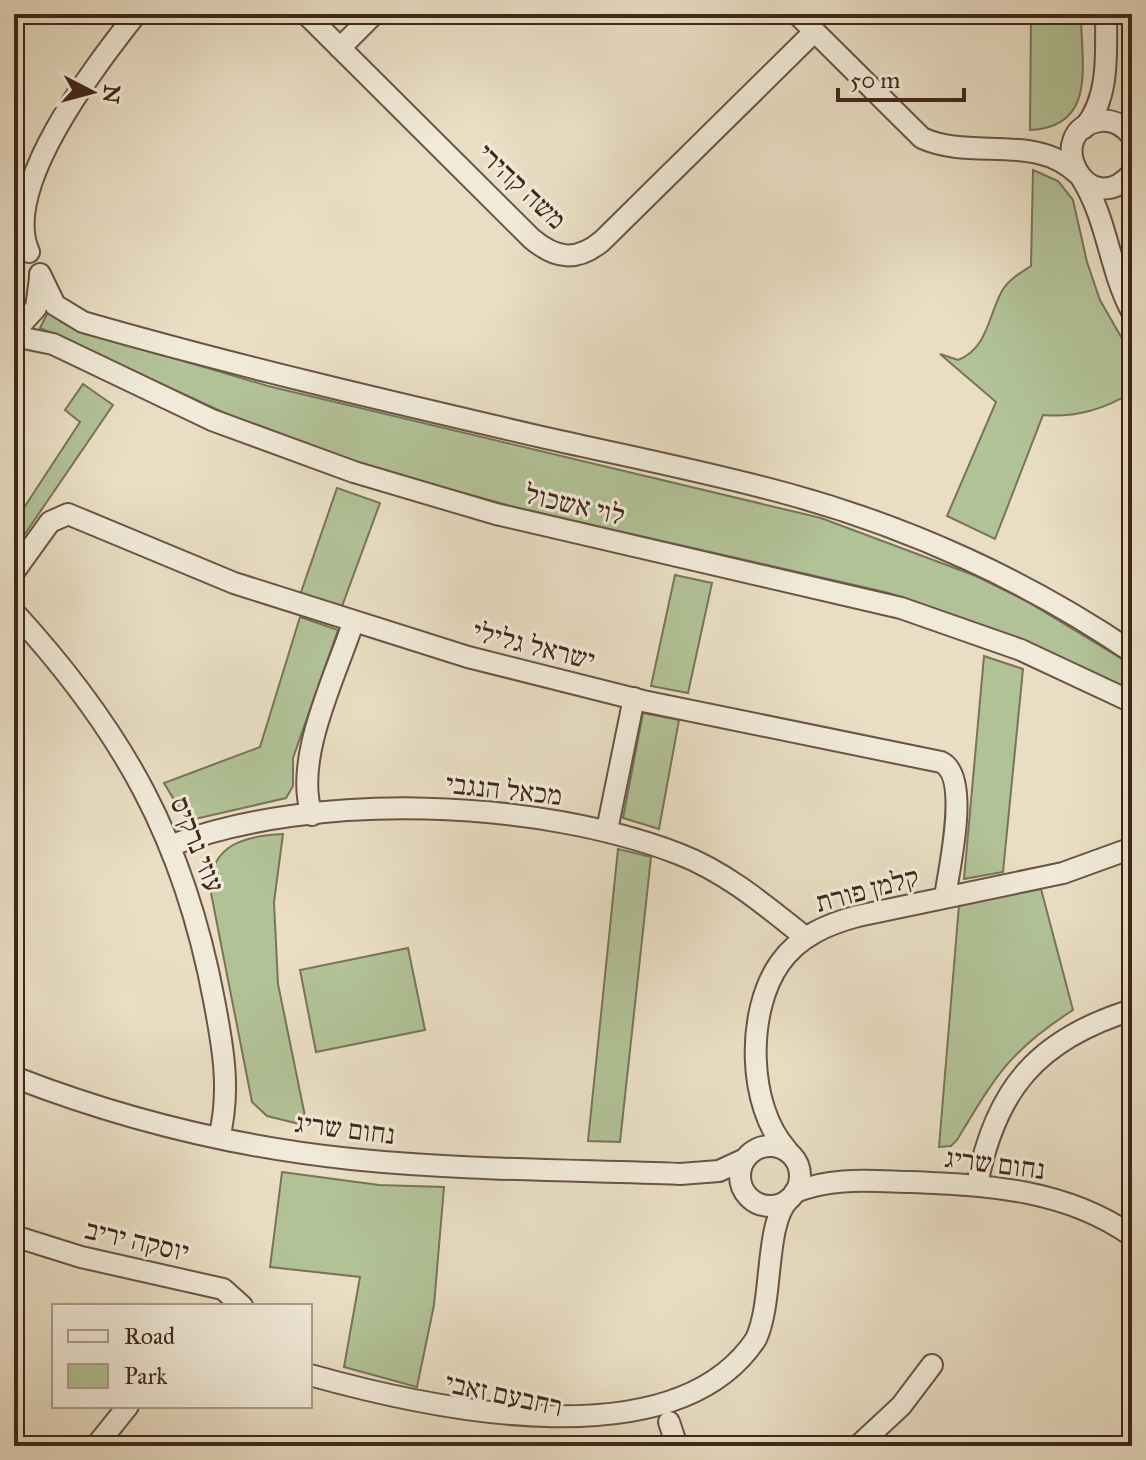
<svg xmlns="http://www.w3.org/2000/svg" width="1146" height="1460" viewBox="0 0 1146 1460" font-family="'IM FELL Great Primer','Frank Ruhl Libre',serif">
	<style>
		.green { fill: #b2c297; stroke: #797459; stroke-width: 2 }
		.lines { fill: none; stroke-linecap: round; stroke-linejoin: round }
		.minor-casing { stroke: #6a5445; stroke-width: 24 }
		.minor { stroke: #f1ead9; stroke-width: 20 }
		.labels { text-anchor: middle; stroke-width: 6; stroke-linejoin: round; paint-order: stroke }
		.street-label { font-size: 28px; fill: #40261b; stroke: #f1ead9 }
	</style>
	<rect width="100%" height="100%" fill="#e9dec4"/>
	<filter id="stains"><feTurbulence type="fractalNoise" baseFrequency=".0025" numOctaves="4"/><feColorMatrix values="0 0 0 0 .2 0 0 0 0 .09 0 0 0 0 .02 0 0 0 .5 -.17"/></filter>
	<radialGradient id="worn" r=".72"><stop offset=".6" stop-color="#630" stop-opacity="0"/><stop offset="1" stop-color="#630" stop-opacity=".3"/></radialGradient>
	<g class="green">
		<path d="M1031,14H1081C1081,63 1098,127 1030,130Z"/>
		<path d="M1033,170L1058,181L1073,200L1087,262L1100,300L1132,356V392C1106,409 1074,418 1043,415L995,539L947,516L996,402L940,354L958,360C988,348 988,316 1002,291C1008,280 1020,273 1031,266Z"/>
		<polygon points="49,310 61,322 87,332 268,386 821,518 976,576 1028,602 1132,665 1132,693 1031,645 889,593 514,507 358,464 266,432 40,328"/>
		<polygon points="83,384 113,405 14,550 14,523 80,422 65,410"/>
		<polygon points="337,488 380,503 341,609 299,598"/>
		<polygon points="675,575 712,583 688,693 651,686"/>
		<polygon points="300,617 338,630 293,758 293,786 286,798 195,819 185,818 164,783 260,747"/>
		<polygon points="984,656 1023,669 1003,872 964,879"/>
		<polygon points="643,713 679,720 659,829 623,818"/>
		<path d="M283,834L274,902L278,984L307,1126L267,1116L252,1102L210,888C211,844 245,836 283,834Z"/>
		<polygon points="618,849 651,857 620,1142 588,1141"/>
		<path d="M1041,889L1073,1010C1009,1051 995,1077 957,1140L951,1146L939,1147L959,905Z"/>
		<polygon points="408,948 425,1030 316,1052 300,970"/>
		<polygon points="282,1172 379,1185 444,1187 434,1305 417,1387 344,1367 360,1277 270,1267"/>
	</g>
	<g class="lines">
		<defs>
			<g id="minor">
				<path d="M306,14L532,239C556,259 577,262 602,241L814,32"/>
				<path d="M797,14L922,138C972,161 1036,132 1079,175"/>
				<polyline points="340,48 374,14"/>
				<path d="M1084,128C1110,98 1106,52 1106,14"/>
				<path d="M1132,136C1124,126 1113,119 1100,121C1040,130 1087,225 1132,173"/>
				<path d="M1082,179C1108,221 1109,269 1132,312"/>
				<path d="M29,252C0,187 97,64 136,14"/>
				<path d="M40,274L55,305L83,322C236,366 391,402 546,438C626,456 708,472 788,494C909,527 1028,581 1132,652"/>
				<polyline points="14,332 36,308 40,278"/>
				<polyline points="14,336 53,344 212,420 354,472 496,514 901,608 1021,650 1132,702"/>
				<path d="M14,572L50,522L68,514L234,583L468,657L643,701L941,762C971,776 949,868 945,897"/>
				<path d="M14,612C123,731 184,840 214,1000C223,1047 231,1091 219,1138"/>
				<path d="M312,815C293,760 335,678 353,623"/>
				<polyline points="607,830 634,698"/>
				<path d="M172,845C315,791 537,799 679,854C726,872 766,906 805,937"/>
				<path d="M14,1077C122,1119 235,1147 351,1159C460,1170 571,1170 680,1174L719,1171L745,1159"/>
				<circle cx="770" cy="1176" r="30"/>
				<path d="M787,1150C747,1106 746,1011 780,963C799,936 828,924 858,916L1063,873L1132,848"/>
				<path d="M977,1185C995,1089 1038,1039 1132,1010"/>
				<path d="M795,1192C833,1177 869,1181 910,1182C987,1185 1066,1189 1132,1236"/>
				<polyline points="14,1236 81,1257 223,1289 242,1306"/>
				<path d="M310,1375C442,1412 676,1460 756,1339C774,1300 764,1224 789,1199"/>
				<polyline points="669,1422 677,1446"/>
				<polyline points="96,1446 128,1406"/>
				<polyline points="858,1446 901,1406 932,1365"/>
			</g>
		</defs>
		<use href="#minor" class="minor-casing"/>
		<use href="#minor" class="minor"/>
	</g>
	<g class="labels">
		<g class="street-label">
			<text transform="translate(522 186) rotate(43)" y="10">משה קהירי</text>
			<text transform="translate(575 504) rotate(13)" y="10">לוי אשכול</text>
			<text transform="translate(534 645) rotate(14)" y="10">ישראל גלילי</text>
			<text transform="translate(504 789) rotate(6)" y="10">מכאל הנגבי</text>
			<text transform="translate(198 844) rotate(68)" y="10">עוזי נרקיס</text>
			<text transform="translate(867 889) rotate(-15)" y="10">קלמן פורת</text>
			<text transform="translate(345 1128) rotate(7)" y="10">נחום שריג</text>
			<text transform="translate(995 1163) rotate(7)" y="10">נחום שריג</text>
			<text transform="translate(137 1240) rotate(13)" y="10">יוסקה יריב</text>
			<text transform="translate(504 1394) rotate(12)" y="10">רחבעם זאבי</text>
		</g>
	</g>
	<rect width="1146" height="1460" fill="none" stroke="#e9dec4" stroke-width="48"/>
	<rect x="16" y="16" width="1114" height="1428" fill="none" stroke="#40261b" stroke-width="4"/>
	<rect x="24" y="24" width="1098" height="1412" fill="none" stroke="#40261b" stroke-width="2"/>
	<rect x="52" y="1304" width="260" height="104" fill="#f1ead9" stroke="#aa9c8d" stroke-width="2"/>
	<rect x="68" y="1330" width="40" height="12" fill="#f1ead9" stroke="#aa9c8d" stroke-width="2"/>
	<text x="124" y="1344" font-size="24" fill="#40261b">Road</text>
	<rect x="68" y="1364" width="40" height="24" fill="#b2c297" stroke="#aa9c8d" stroke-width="2"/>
	<text x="124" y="1384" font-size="24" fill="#40261b">Park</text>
	<g transform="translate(92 92) rotate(96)" stroke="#f1ead9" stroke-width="6" paint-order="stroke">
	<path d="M0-6L14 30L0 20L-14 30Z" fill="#40261b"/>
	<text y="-12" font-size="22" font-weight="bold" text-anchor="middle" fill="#40261b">N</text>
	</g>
	<path d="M838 88v12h126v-12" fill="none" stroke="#40261b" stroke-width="4"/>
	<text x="850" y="88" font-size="24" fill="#40261b" stroke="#f1ead9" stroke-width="6" paint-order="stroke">50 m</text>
	<rect width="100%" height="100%" filter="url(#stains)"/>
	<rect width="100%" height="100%" fill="url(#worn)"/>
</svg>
